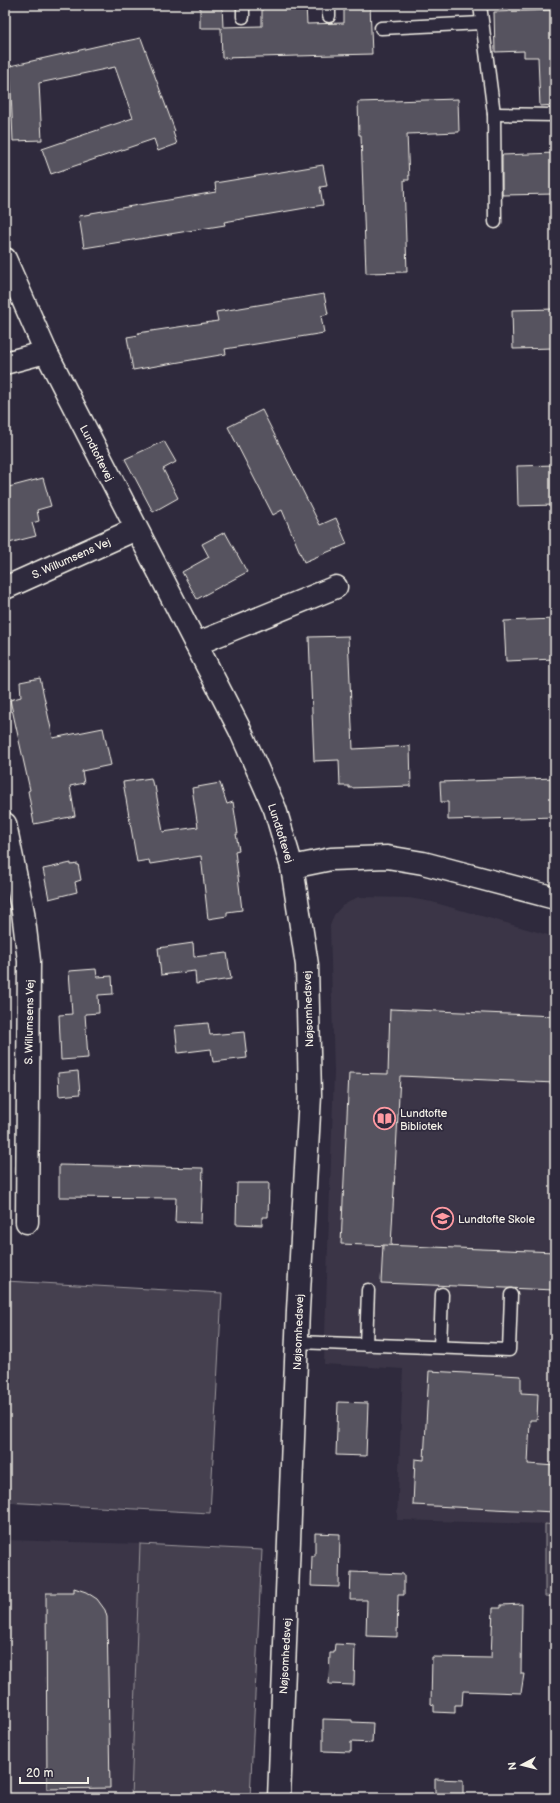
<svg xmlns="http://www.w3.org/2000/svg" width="560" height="1803" viewBox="0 0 560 1803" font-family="'Balsamiq Sans',sans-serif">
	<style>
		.built { fill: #3b3647 }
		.green { fill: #454050; stroke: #9c989c }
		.building { fill: #56525f; stroke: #f4f1e8 }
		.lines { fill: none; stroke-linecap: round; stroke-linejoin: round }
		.lane-casing { stroke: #f4f1e8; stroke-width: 15 }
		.street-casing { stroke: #f4f1e8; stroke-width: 25 }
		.secondary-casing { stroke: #f4f1e8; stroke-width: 25 }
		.lane { stroke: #2f2a3d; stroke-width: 12 }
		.street { stroke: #2f2a3d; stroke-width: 22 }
		.secondary { stroke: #2f2a3d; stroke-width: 22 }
		.labels { text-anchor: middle; stroke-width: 3.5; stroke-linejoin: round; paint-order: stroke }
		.street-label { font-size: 11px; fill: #f4f1e8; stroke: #2f2a3d }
		.poi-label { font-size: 11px; fill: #f4f1e8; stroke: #2f2a3d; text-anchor: start }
	</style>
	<rect width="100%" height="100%" fill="#2f2a3d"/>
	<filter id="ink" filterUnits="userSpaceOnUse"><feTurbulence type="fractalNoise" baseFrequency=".025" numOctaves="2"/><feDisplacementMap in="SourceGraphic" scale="8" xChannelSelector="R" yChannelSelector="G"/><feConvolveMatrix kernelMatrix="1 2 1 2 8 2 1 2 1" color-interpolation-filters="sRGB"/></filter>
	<g filter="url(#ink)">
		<g class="built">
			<polygon points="358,897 409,898 432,902 555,937 555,1597 545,1596 545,1524 397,1520 403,1369 324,1364 334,1073 330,926 334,915 342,906"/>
			<polygon points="5,1540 140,1544 131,1798 5,1798"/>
		</g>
		<g class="green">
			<polygon points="5,1281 222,1293 210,1513 5,1502"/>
			<polygon points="545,1524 555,1525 555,1597 545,1596"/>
			<polygon points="140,1544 262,1550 250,1798 131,1798"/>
		</g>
		<g class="building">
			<polygon points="200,5 222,5 223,27 262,26 262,5 306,5 307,24 344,23 344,5 370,5 372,54 222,58 221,28 200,28"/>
			<polygon points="555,10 555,105 540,106 538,57 524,57 524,51 495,52 494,12"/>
			<polygon points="141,38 175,131 173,132 177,144 158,151 154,139 51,174 42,149 133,118 115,67 39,83 42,140 13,141 10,66 111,43 111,44"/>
			<polygon points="458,99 459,132 407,134 409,180 404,180 407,272 366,273 361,135 359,135 358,102"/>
			<polygon points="555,153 555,194 502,195 502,155"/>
			<polygon points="323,165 327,186 320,187 323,205 224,222 225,225 84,248 79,216 91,214 91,213 216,192 215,183"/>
			<polygon points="324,294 328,314 321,316 324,333 225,349 226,354 133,370 127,337 139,335 138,333 218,321 216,312"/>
			<polygon points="555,309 555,348 513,349 512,310"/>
			<polygon points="262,410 320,525 336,518 347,544 304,562 282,510 273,515 228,427"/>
			<polygon points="164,441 176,462 163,469 178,498 153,512 125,459"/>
			<polygon points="555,465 555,505 518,506 517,466"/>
			<polygon points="43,478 51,506 37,510 39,521 32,523 36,536 5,544 5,488"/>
			<polygon points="225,532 247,572 197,599 182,572 209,557 202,544"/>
			<polygon points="555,619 555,659 506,661 504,621"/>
			<polygon points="348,636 353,749 410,746 411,786 349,788 349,786 340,786 339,760 314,761 309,637"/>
			<polygon points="40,678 53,738 103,728 111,765 82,771 84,783 70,786 75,816 34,824 28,791 30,790 10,700 21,697 20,682"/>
			<polygon points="151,778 153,786 155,786 163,832 198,827 192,788 220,783 227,804 233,802 238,834 236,834 239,850 235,851 242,910 227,912 227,916 208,919 201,856 150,864 149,860 137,862 123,782"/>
			<polygon points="555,778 555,817 448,820 448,802 441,802 440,782"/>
			<polygon points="71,863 71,865 78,864 81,880 75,882 77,892 49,899 43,869"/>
			<polygon points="193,943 194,957 227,953 231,979 196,984 195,971 161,975 158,948"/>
			<polygon points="96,969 97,977 112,976 113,994 98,995 99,1013 85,1014 88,1058 61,1060 59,1015 72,1014 69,971"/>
			<polygon points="390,1009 555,1016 555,1083 400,1076 391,1246 341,1244 349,1073 388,1074"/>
			<polygon points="208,1023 210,1035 244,1032 247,1058 213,1062 211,1049 178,1053 175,1026"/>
			<polygon points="78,1071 80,1094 59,1096 58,1073"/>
			<polygon points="59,1165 203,1168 201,1223 175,1222 176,1198 59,1197"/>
			<polygon points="237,1183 269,1183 268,1217 262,1217 262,1225 236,1224"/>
			<polygon points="383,1245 555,1252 555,1290 381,1283"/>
			<polygon points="429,1371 521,1376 521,1393 538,1394 537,1420 530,1420 528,1464 555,1466 555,1512 413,1505 415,1459 424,1460"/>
			<polygon points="338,1402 368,1403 366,1456 336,1455"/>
			<polygon points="315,1533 340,1534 339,1587 311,1586 312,1556 315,1556"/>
			<polygon points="351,1572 404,1574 404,1595 398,1595 397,1637 366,1636 367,1600 350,1600"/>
			<polygon points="74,1588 86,1592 97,1599 105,1610 107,1617 110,1788 47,1789 46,1593 74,1593"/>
			<polygon points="522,1604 521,1674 524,1674 521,1693 463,1691 462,1705 455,1705 455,1713 434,1712 434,1705 431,1704 432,1657 491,1658 493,1608 501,1608 501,1605"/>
			<polygon points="335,1644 355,1645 354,1685 329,1684 330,1653 334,1653"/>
			<polygon points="323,1719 352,1720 352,1722 373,1723 372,1743 351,1742 351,1752 323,1751"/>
			<polygon points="435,1779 463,1780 463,1798 435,1798"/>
		</g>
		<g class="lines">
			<defs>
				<g id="lane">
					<polyline points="243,5 243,17"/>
					<polyline points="329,5 329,16"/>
					<polyline points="480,5 494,114 495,222"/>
					<polyline points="381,28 482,23"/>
					<polyline points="494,114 555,115"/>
					<polyline points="297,1342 509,1350 511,1295"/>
					<polyline points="366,1345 368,1290"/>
					<polyline points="440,1347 442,1294"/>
				</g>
				<g id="street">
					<polyline points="5,363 46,352"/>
					<polyline points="5,588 136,529"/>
					<polyline points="196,644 336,587"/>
					<polyline points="5,824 23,912 29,961 27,1222"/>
				</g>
				<g id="secondary">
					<polyline points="5,259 46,352 240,730 275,809 292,867 307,965 310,1096 298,1310 279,1798"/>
					<polyline points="292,867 331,859 387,857 423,863 555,898"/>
				</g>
			</defs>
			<use href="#lane" class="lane-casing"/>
			<use href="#street" class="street-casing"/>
			<use href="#secondary" class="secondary-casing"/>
			<use href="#lane" class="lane"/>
			<use href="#street" class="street"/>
			<use href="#secondary" class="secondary"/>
		</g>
	</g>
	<defs>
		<symbol id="library-ring" viewBox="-11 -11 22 22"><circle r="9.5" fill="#2f2a3d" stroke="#ff9aa2" stroke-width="1.5"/><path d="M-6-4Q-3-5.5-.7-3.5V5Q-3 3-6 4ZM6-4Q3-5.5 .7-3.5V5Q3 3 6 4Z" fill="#ff9aa2"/></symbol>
		<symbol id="school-ring" viewBox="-11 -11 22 22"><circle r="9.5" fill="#2f2a3d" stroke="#ff9aa2" stroke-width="1.5"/><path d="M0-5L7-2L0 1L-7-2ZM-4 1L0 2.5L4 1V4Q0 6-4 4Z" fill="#ff9aa2"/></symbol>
	</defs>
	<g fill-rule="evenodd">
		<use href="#library-ring" x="372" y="1106" width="25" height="25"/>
		<use href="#school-ring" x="430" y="1206" width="25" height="25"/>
	</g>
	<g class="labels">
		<g class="street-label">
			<text transform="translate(97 453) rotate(63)" y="4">Lundtoftevej</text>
			<text transform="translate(71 558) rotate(-24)" y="4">S. Willumsens Vej</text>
			<text transform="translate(281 833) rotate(72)" y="4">Lundtoftevej</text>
			<text transform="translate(308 1009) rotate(-92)" y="4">Nøjsomhedsvej</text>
			<text transform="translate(29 1022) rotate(-89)" y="4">S. Willumsens Vej</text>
			<text transform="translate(298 1332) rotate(-88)" y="4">Nøjsomhedsvej</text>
			<text transform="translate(285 1656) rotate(-87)" y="4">Nøjsomhedsvej</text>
		</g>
		<g class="poi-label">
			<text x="400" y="1117">Lundtofte<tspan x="400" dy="13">Bibliotek</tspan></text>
			<text x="458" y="1223">Lundtofte Skole</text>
		</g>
	</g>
	<rect width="560" height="1803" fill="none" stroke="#2f2a3d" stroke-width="20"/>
	<rect x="10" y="10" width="540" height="1783" fill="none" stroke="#f4f1e8" stroke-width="1.5" filter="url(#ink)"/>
	<g transform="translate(522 1765) rotate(263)" stroke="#2f2a3d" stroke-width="3" paint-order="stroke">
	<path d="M0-3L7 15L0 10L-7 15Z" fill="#f4f1e8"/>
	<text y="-6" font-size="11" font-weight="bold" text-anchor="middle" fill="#f4f1e8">N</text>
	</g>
	<path d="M20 1777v6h68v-6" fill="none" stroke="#f4f1e8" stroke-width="2"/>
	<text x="26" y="1777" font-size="12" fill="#f4f1e8" stroke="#2f2a3d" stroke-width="3" paint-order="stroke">20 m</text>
</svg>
